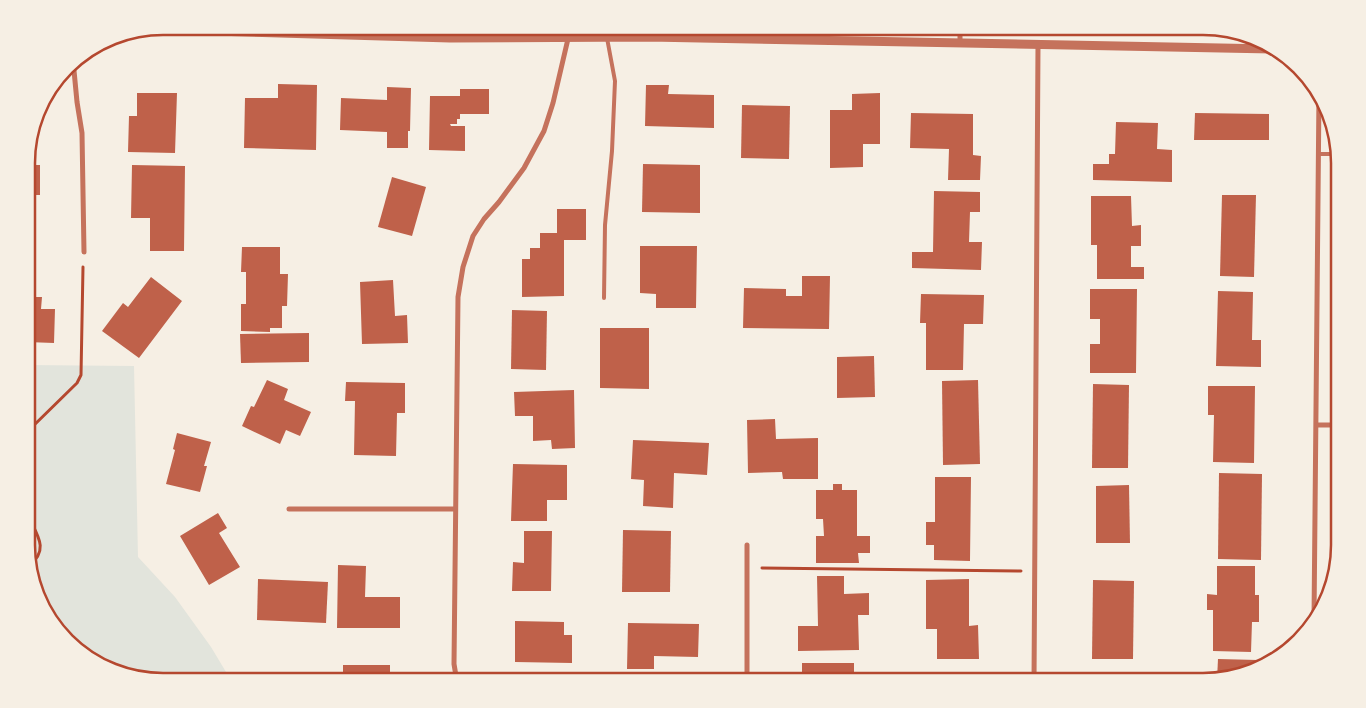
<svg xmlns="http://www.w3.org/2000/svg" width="1366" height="708" viewBox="0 0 1366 708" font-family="Quicksand,sans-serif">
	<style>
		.green { fill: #e2e4dc }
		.building { fill: #bf614a }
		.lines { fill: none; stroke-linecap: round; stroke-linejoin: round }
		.path { stroke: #b5482f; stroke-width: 3 }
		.service { stroke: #c5725c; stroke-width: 4 }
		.minor { stroke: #c5725c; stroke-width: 5 }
		.tertiary { stroke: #c5725c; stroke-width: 9 }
		.rim { fill: none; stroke: #b5482f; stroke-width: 2.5 }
	</style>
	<rect width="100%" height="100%" fill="#f6efe4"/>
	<polygon class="green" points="27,365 134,366 138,557 175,597 211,647 232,682 163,682 102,668 54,628 27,563"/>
	<g class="building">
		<polygon points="278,84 317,85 316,150 244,148 245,98 278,98"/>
		<polygon points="646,85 669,85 668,94 714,95 714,128 645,126"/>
		<polygon points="387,87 411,88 410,131 408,131 408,148 387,148 387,132 340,130 341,98 387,100"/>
		<polygon points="460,89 489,89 489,114 460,114 460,119 457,119 457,124 450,124 451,126 465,126 465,151 429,150 430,96 460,96"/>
		<polygon points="137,93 177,93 175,153 128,152 129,116 137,116"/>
		<polygon points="880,93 880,144 863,144 863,167 830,168 830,110 852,110 852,94"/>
		<polygon points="742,105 790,106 789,159 741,158"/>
		<polygon points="911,113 973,114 973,155 981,156 980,180 948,180 949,149 910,148"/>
		<polygon points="1195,113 1269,114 1269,140 1194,140"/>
		<polygon points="1116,122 1158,123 1157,149 1172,150 1172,182 1093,180 1093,164 1109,164 1109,154 1115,154"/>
		<polygon points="643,164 700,165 700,213 642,212"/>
		<rect x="27" y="165" width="13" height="30"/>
		<polygon points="132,165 185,166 184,251 150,251 150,218 131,218"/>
		<polygon points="392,177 426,187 412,236 378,227"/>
		<polygon points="934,191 980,192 980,212 970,212 969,242 982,242 981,270 912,268 912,252 933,252"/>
		<polygon points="1222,195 1256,195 1254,277 1220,276"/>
		<polygon points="1091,196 1131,196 1132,226 1141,225 1141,246 1131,246 1131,267 1144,267 1144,279 1097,279 1097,245 1091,245"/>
		<polygon points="557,209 586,209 586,240 564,240 564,296 522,297 522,259 530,259 530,248 540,248 540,233 557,233"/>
		<polygon points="640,246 697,246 696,308 656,308 656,294 640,293"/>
		<polygon points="242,247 280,247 280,274 288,274 287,306 282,306 282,328 270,328 270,332 241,331 241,304 246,304 246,272 241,272"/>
		<polygon points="802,276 830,276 829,329 743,328 744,288 786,289 786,296 802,296"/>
		<polygon points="151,277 182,301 139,358 102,331 123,303 128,307"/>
		<polygon points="393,280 395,316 407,315 408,343 362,344 360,282"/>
		<polygon points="1090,289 1137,289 1136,373 1090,373 1090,344 1100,344 1100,319 1090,319"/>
		<polygon points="1218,291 1253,292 1252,340 1261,340 1261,367 1216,366"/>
		<polygon points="921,294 984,295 983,324 964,324 963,370 926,370 926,323 920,323"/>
		<polygon points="27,297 42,297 41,309 55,309 54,343 27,342"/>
		<polygon points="512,310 547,311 546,370 511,369"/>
		<polygon points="600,328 649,328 649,389 600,388"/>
		<polygon points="309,333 309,362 241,363 240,334"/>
		<polygon points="874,356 875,397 837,398 837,357"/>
		<polygon points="267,380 288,389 284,400 311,412 300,436 286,430 280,444 242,426 251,406 254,407"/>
		<polygon points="978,380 980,464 943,465 942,381"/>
		<polygon points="346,382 405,383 405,413 397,413 396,456 354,455 355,401 345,401"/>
		<polygon points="1093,384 1129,385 1128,468 1092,468"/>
		<polygon points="1208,386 1255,386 1254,463 1213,462 1214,415 1208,415"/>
		<polygon points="574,390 575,448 552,449 551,440 533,441 533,416 515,416 514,392"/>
		<polygon points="775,419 776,439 818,438 818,479 783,479 782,472 748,473 747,420"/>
		<polygon points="177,433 211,442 204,466 207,466 200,492 166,484 175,450 173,449"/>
		<polygon points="633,440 709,443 707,475 674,473 673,508 643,506 644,480 631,479"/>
		<polygon points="513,464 567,465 567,500 547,500 547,521 511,521"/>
		<polygon points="1219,473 1262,474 1261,560 1218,559"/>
		<polygon points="935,477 971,477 970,561 934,560 934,545 926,545 926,522 935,522"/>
		<polygon points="833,484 842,484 842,490 857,490 857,536 870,536 870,553 858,553 859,563 816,563 816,536 824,536 823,519 816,519 816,490 833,490"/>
		<polygon points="1129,485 1130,543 1096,543 1096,486"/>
		<polygon points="218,513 227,528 219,533 240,567 209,585 180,536"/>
		<polygon points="623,530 671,531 670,592 622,592"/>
		<polygon points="524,531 552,531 551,591 512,591 513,562 524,563"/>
		<polygon points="338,565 366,566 365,597 400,597 400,628 337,628"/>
		<polygon points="1217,566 1255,566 1255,595 1259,595 1259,622 1252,622 1251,652 1213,651 1213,610 1207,610 1207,594 1217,595"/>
		<polygon points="817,576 844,576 844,594 869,593 869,615 858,615 859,650 798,651 798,626 818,626"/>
		<polygon points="258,579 328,582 326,623 257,620"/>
		<polygon points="969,579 969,626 978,625 979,659 937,659 937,629 926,629 926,580"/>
		<polygon points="1093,580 1134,581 1133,659 1092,659"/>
		<polygon points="515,621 564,622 564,635 572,635 572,663 515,662"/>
		<polygon points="628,623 699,624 698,657 654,656 654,669 627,669"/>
		<polygon points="1218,659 1258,660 1258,666 1217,680"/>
		<rect x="802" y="663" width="52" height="19"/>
		<rect x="343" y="665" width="47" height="17"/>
		<polygon points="922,676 966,677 966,682 922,682"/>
		<polygon points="1102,678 1142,678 1142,681 1102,682"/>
	</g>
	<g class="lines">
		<g class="path">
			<polyline points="27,432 77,383 81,375 83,267"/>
			<path d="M27,514C37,535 50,549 29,566"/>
			<polyline points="762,568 1021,571"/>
		</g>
		<g class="service">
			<polyline points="1318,154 1339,154"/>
			<polyline points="604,298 605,225 612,151 615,81 607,38"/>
		</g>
		<g class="minor">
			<polyline points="960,26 960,43"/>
			<polyline points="73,60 77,102 82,133 84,252"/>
			<polyline points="1317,425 1339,425"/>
			<polyline points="289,509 455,509"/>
			<polyline points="747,545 747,682"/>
			<polyline points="1314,619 1319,93"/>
			<polyline points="457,682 454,664 458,297 463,267 473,236 484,219 499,202 524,168 544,131 553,103 571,26"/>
			<polyline points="1034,682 1038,45"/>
		</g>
		<polyline class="tertiary" points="148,29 450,38 649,37 1274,49"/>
	</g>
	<path d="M0 0H1366V708H0ZM163 35H1203A128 128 0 0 1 1331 163V545A128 128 0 0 1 1203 673H163A128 128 0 0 1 35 545V163A128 128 0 0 1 163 35Z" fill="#f6efe4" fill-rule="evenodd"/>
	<path class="rim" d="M163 35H1203A128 128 0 0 1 1331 163V545A128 128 0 0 1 1203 673H163A128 128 0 0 1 35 545V163A128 128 0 0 1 163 35Z"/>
</svg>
